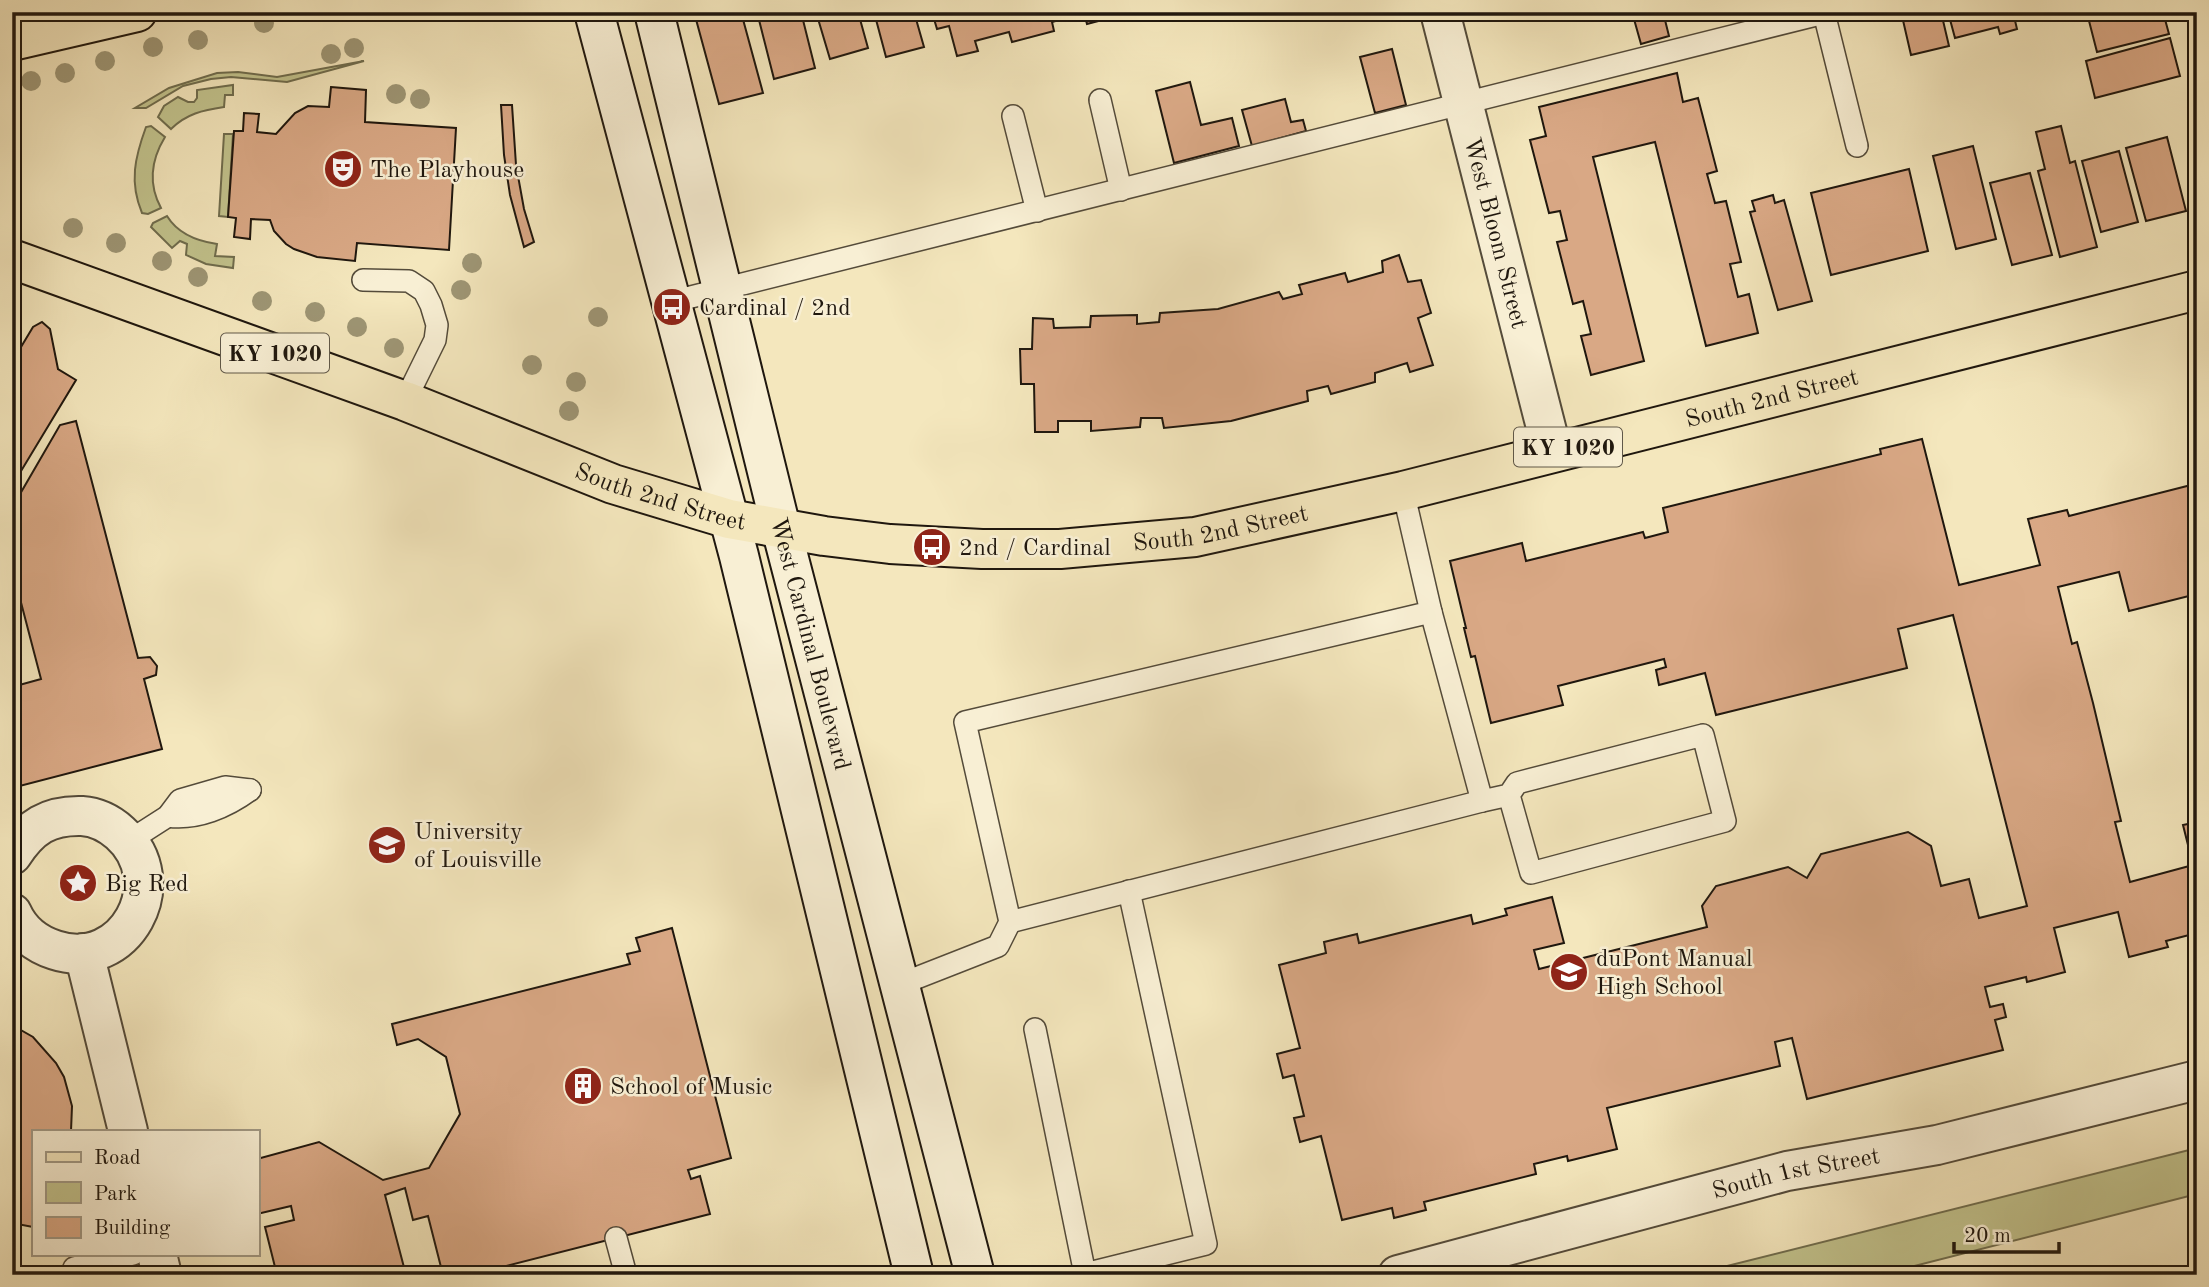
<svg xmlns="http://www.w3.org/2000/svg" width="2209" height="1287" viewBox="0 0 2209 1287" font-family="'Old Standard TT',serif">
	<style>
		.green { fill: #c2c38d; stroke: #706d4e; stroke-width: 2 }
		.building { fill: #d9a885; stroke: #1f170e; stroke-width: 2 }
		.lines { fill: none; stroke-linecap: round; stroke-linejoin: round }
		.service-casing { stroke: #544b3a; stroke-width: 24 }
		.minor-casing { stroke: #544b3a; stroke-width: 42 }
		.secondary-casing { stroke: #1f170e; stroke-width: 42 }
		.primary-casing { stroke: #1f170e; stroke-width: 42 }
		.service { stroke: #f8efd4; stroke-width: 21 }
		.minor { stroke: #f8efd4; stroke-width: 38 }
		.secondary { stroke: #f8efd4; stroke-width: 38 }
		.primary { stroke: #f4e7bd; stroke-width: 38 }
		.tree { fill: #9e9675 }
		.labels { text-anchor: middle; stroke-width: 5; stroke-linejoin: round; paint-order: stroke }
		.shield { fill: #f8efd4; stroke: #605849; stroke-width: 2 }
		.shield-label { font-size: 23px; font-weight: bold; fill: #1f170e }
		.poi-label { font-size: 24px; fill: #1f170e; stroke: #f8efd4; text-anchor: start }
		.street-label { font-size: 24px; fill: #1f170e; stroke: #f8efd4 }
	</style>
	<rect width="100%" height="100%" fill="#f4e7bd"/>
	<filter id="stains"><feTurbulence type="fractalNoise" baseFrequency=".00286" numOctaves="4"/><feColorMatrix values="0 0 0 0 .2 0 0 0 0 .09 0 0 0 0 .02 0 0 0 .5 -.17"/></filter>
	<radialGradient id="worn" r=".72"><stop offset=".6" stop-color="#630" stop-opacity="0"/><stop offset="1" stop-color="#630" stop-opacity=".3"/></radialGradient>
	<g class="green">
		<polygon points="364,61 287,82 231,77 211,79 183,86 146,108 135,108 169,88 217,73 238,72 277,77"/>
		<path d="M233,85V95H225L224,107C203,110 186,114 171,129L158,117L164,106L178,97L188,102H194L197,98V90Z"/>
		<path d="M151,126L165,137C151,160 148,184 161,208L148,214L142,213C129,182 135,157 146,127Z"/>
		<polygon points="224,134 233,134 228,217 219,216"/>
		<path d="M167,216C178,234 196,241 217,244L215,256L234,257L233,268L206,264L186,255L187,244L180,241L172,248L151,227L153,223Z"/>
		<polygon points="2197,1148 2197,1194 1879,1275 1691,1275"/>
	</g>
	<g class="building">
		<polygon points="694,12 741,12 763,93 719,104"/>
		<polygon points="757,12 801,12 815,68 774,79"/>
		<polygon points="816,12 858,12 868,48 830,59"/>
		<polygon points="874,12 914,12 924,47 886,57"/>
		<polygon points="932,12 1104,12 1106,19 1087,24 1084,13 1052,22 1054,31 1012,42 1009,32 975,41 978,51 957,56 949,26 937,29"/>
		<polygon points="1632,12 1663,12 1669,36 1641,44"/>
		<polygon points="1916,12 1941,12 1949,46 1911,55 1902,16"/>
		<polygon points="1948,12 2013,12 2017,29 2000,34 1998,27 1955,38"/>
		<polygon points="2106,12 2163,12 2169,34 2097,52 2088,17"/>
		<polygon points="2170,38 2180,76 2095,98 2086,61"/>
		<polygon points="1392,49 1406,105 1375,113 1360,57"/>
		<polygon points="1677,73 1683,102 1698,98 1717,171 1707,174 1715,203 1726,201 1741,262 1730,264 1738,297 1749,294 1758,333 1706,346 1655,142 1593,157 1644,361 1591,375 1581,336 1591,334 1583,301 1573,304 1557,242 1567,240 1560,211 1549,213 1530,140 1546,136 1539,107"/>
		<polygon points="1190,82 1201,125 1232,118 1239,146 1174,163 1156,91"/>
		<polygon points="331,87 366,90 365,122 456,128 449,250 357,243 355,261 317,257 294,249 286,244 274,231 270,220 251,219 250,239 234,237 236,218 228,217 234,131 243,131 244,113 259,114 257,132 276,134 295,113 308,106 329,107"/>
		<polygon points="1285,99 1291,122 1303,120 1306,131 1252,146 1242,110"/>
		<polygon points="501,105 512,105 516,165 524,209 534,242 524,247 510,195 504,155"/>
		<polygon points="2061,126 2070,163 2075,161 2097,247 2060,257 2038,171 2045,169 2036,132"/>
		<polygon points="2167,137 2186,211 2146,221 2126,148"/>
		<polygon points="1973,146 1996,239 1956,249 1933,156"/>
		<polygon points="2119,151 2138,222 2101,232 2082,161"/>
		<polygon points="1909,169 1928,251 1831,275 1811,193"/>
		<polygon points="2030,173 2052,255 2012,265 1990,183"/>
		<polygon points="1773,195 1775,203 1784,200 1812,301 1778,310 1750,212 1755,211 1752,201"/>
		<polygon points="1399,255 1408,282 1421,280 1431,313 1418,318 1433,365 1410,372 1407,363 1375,373 1375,382 1331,394 1328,386 1307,391 1308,401 1231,421 1164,428 1162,418 1141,418 1140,427 1091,431 1091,421 1058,421 1058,432 1035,432 1034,384 1021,384 1020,349 1032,349 1033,318 1053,319 1054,328 1090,327 1091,316 1137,315 1137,324 1159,322 1160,313 1218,309 1279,292 1283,299 1302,294 1299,285 1345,273 1348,282 1383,272 1382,261"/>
		<polygon points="42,322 50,329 58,369 76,380 12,486 12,362 33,327"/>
		<polygon points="76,421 138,658 150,657 157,666 156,675 144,679 162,749 12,788 12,687 41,679 12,568 12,489 20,494 60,425"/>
		<polygon points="1922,439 1959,585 2040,565 2028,519 2067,510 2069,516 2191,485 2189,478 2197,476 2197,594 2129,611 2119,572 2058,587 2072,644 2077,642 2093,703 2121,821 2115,822 2130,882 2193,865 2183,825 2197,822 2197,933 2166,941 2168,947 2129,957 2118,912 2054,928 2065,972 2027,982 2026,977 1985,987 1990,1007 2003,1004 2006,1017 1995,1020 2003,1050 1807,1099 1792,1038 1775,1042 1780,1066 1607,1108 1617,1149 1568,1161 1567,1156 1534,1164 1536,1174 1424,1202 1426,1210 1394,1218 1392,1208 1342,1220 1321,1136 1300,1142 1294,1118 1304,1116 1294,1075 1283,1078 1277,1054 1300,1048 1279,965 1326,953 1324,942 1357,934 1359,943 1471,915 1473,924 1507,915 1505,909 1552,897 1564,943 1534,950 1539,969 1707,927 1702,906 1716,886 1788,867 1807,878 1821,854 1908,832 1931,846 1941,886 1969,879 1979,918 2027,906 1953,615 1898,629 1907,668 1716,715 1705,673 1659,685 1656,670 1666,667 1664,659 1558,686 1563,705 1491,723 1475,656 1471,657 1464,628 1466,628 1450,561 1522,543 1526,561 1643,532 1645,538 1668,532 1663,508 1881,454 1880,449"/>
		<polygon points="672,928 731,1158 688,1170 691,1179 700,1176 710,1214 471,1275 443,1275 428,1216 413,1220 405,1188 385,1195 406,1275 277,1275 265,1227 294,1220 291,1206 257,1214 257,1159 319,1142 383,1180 429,1168 460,1114 446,1057 418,1039 397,1045 392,1024 630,964 627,954 640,951 636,938"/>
		<polygon points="12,1025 33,1037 56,1063 64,1077 72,1106 71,1131 33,1131 33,1227 12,1223"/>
	</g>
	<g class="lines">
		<defs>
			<g id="service">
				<polyline points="1824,13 1857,146"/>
				<polyline points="1100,100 1121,190"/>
				<polyline points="1013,116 1037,211"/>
				<polyline points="363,280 409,281 424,291 431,305 437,325 435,340 405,401"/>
				<polyline points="671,302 1828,12"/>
				<polyline points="1482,801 1509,795 1531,873 1725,821 1703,735 1517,783 1509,795"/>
				<path d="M168,816C197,820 227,807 250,790"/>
				<polyline points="129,841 168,816 180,800 225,787 250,790"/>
				<polyline points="1010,922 1482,801 1431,612"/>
				<polyline points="901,984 998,946 1010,922 965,722 1431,612 1403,491"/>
				<polyline points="1035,1029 1085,1274 1206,1244 1129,891"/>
				<polyline points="616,1238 626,1275"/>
				<polyline points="74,1268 133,1254"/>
			</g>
			<g id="minor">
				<path id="s1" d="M1440,12L1552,451"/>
				<path d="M12,855C30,827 48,815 82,816C97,817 110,824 120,833C175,882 125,973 55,950C36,944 20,931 12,913"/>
				<polyline points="84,953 128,1131"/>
				<polyline points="157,1254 162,1275"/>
				<path id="s2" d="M1398,1275L1787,1171L1937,1145L2197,1080"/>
			</g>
			<g id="secondary">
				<polyline points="594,12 739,556 914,1275"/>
				<path id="s3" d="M654,12L781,528L975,1275"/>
			</g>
			<g id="primary">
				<polyline points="12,41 137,12"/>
				<path id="s4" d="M12,259L405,401L613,484L729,519L824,536L890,544L982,549H1060L1195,537L1403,491L2197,290"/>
			</g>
		</defs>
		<use href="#service" class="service-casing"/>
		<use href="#minor" class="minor-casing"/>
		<use href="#secondary" class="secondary-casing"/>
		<use href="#primary" class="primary-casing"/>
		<use href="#service" class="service"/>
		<use href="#minor" class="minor"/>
		<use href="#secondary" class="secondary"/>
		<use href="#primary" class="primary"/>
	</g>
	<g class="tree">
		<circle cx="264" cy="23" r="10"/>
		<circle cx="198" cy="40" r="10"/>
		<circle cx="153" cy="47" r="10"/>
		<circle cx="354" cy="48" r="10"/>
		<circle cx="331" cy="54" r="10"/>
		<circle cx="105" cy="61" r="10"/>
		<circle cx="65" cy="73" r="10"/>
		<circle cx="31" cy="81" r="10"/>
		<circle cx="396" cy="94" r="10"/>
		<circle cx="420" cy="99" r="10"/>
		<circle cx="73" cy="228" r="10"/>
		<circle cx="116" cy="243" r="10"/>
		<circle cx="162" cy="261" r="10"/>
		<circle cx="472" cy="263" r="10"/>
		<circle cx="198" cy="277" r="10"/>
		<circle cx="461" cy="290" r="10"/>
		<circle cx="262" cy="301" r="10"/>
		<circle cx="315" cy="312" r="10"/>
		<circle cx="598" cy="317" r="10"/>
		<circle cx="357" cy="327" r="10"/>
		<circle cx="394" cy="348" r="10"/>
		<circle cx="532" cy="365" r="10"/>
		<circle cx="576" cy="382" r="10"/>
		<circle cx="569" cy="411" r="10"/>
	</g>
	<defs>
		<symbol id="theatre-disc" viewBox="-11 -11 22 22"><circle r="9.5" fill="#8f2418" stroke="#f8efd4"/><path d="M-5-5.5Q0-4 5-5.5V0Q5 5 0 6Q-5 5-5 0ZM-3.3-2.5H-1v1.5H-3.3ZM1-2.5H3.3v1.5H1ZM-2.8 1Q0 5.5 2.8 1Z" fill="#fff"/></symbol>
		<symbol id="bus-disc" viewBox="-11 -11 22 22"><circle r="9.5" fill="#8f2418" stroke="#f8efd4"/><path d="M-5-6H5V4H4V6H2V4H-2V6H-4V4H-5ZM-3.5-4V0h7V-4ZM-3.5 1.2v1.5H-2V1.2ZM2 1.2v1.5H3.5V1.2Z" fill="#fff"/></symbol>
		<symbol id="university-disc" viewBox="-11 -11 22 22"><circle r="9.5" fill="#8f2418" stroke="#f8efd4"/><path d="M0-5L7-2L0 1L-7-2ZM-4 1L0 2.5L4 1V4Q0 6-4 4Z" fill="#fff"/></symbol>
		<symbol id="sight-disc" viewBox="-11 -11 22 22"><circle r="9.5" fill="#8f2418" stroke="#f8efd4"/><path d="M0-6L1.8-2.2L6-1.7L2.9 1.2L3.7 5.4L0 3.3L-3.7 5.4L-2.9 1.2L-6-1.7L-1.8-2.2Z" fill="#fff"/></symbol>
		<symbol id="school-disc" viewBox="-11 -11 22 22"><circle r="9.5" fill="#8f2418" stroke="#f8efd4"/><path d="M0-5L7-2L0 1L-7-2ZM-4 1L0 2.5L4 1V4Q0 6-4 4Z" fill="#fff"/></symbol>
		<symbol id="building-disc" viewBox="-11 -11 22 22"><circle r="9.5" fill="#8f2418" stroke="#f8efd4"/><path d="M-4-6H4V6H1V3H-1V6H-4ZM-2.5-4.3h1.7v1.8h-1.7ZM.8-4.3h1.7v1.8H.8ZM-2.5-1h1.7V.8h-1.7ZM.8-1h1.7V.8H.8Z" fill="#fff"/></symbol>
	</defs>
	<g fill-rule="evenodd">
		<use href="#theatre-disc" x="321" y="147" width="44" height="44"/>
		<use href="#bus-disc" x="650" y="285" width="44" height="44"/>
		<use href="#bus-disc" x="910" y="525" width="44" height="44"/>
		<use href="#university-disc" x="365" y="823" width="44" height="44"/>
		<use href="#sight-disc" x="56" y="861" width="44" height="44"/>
		<use href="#school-disc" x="1547" y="950" width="44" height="44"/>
		<use href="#building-disc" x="561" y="1064" width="44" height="44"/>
	</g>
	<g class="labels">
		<g class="shield">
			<rect x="221" y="333.5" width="108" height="39" rx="5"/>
			<rect x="1514" y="427.5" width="108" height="39" rx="5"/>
		</g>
		<g class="shield-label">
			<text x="275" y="361">KY 1020</text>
			<text x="1568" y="455">KY 1020</text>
		</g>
		<g class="poi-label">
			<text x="370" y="177">The Playhouse</text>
			<text x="699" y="315">Cardinal / 2nd</text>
			<text x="959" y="555">2nd / Cardinal</text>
			<text x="414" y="839">University<tspan x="414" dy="28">of Louisville</tspan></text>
			<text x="105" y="891">Big Red</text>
			<text x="1596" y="966">duPont Manual<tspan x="1596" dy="28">High School</tspan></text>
			<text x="610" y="1094">School of Music</text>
		</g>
		<g class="street-label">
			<text dy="8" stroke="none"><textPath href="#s1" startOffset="228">West Bloom Street</textPath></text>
			<text dy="8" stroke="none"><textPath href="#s4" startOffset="1825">South 2nd Street</textPath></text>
			<text dy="8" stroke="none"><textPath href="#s4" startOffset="691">South 2nd Street</textPath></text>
			<text dy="8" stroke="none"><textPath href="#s4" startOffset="1258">South 2nd Street</textPath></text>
			<text dy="8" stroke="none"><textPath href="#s3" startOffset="651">West Cardinal Boulevard</textPath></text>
			<text dy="8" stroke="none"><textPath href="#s2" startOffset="411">South 1st Street</textPath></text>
		</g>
	</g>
	<rect width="2209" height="1287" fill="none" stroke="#f4e7bd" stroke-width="42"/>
	<rect x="14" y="14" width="2181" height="1259" fill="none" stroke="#1f170e" stroke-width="3.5"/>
	<rect x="21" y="21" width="2167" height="1245" fill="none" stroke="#1f170e" stroke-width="2"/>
	<rect x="32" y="1130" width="228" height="126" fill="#f8efd4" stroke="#a19985" stroke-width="2"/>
	<rect x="46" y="1152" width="35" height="10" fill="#f4e7bd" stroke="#a19985" stroke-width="2"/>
	<text x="94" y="1164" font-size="21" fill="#1f170e">Road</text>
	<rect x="46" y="1182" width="35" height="21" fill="#c2c38d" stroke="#a19985" stroke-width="2"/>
	<text x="94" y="1200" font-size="21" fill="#1f170e">Park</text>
	<rect x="46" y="1217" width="35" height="21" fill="#d9a885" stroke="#a19985" stroke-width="2"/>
	<text x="94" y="1234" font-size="21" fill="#1f170e">Building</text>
	<path d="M1954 1242v10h105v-10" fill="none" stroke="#1f170e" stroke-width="3.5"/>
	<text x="1964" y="1242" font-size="21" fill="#1f170e" stroke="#f8efd4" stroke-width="5" paint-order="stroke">20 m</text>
	<rect width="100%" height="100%" filter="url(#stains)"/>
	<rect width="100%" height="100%" fill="url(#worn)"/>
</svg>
